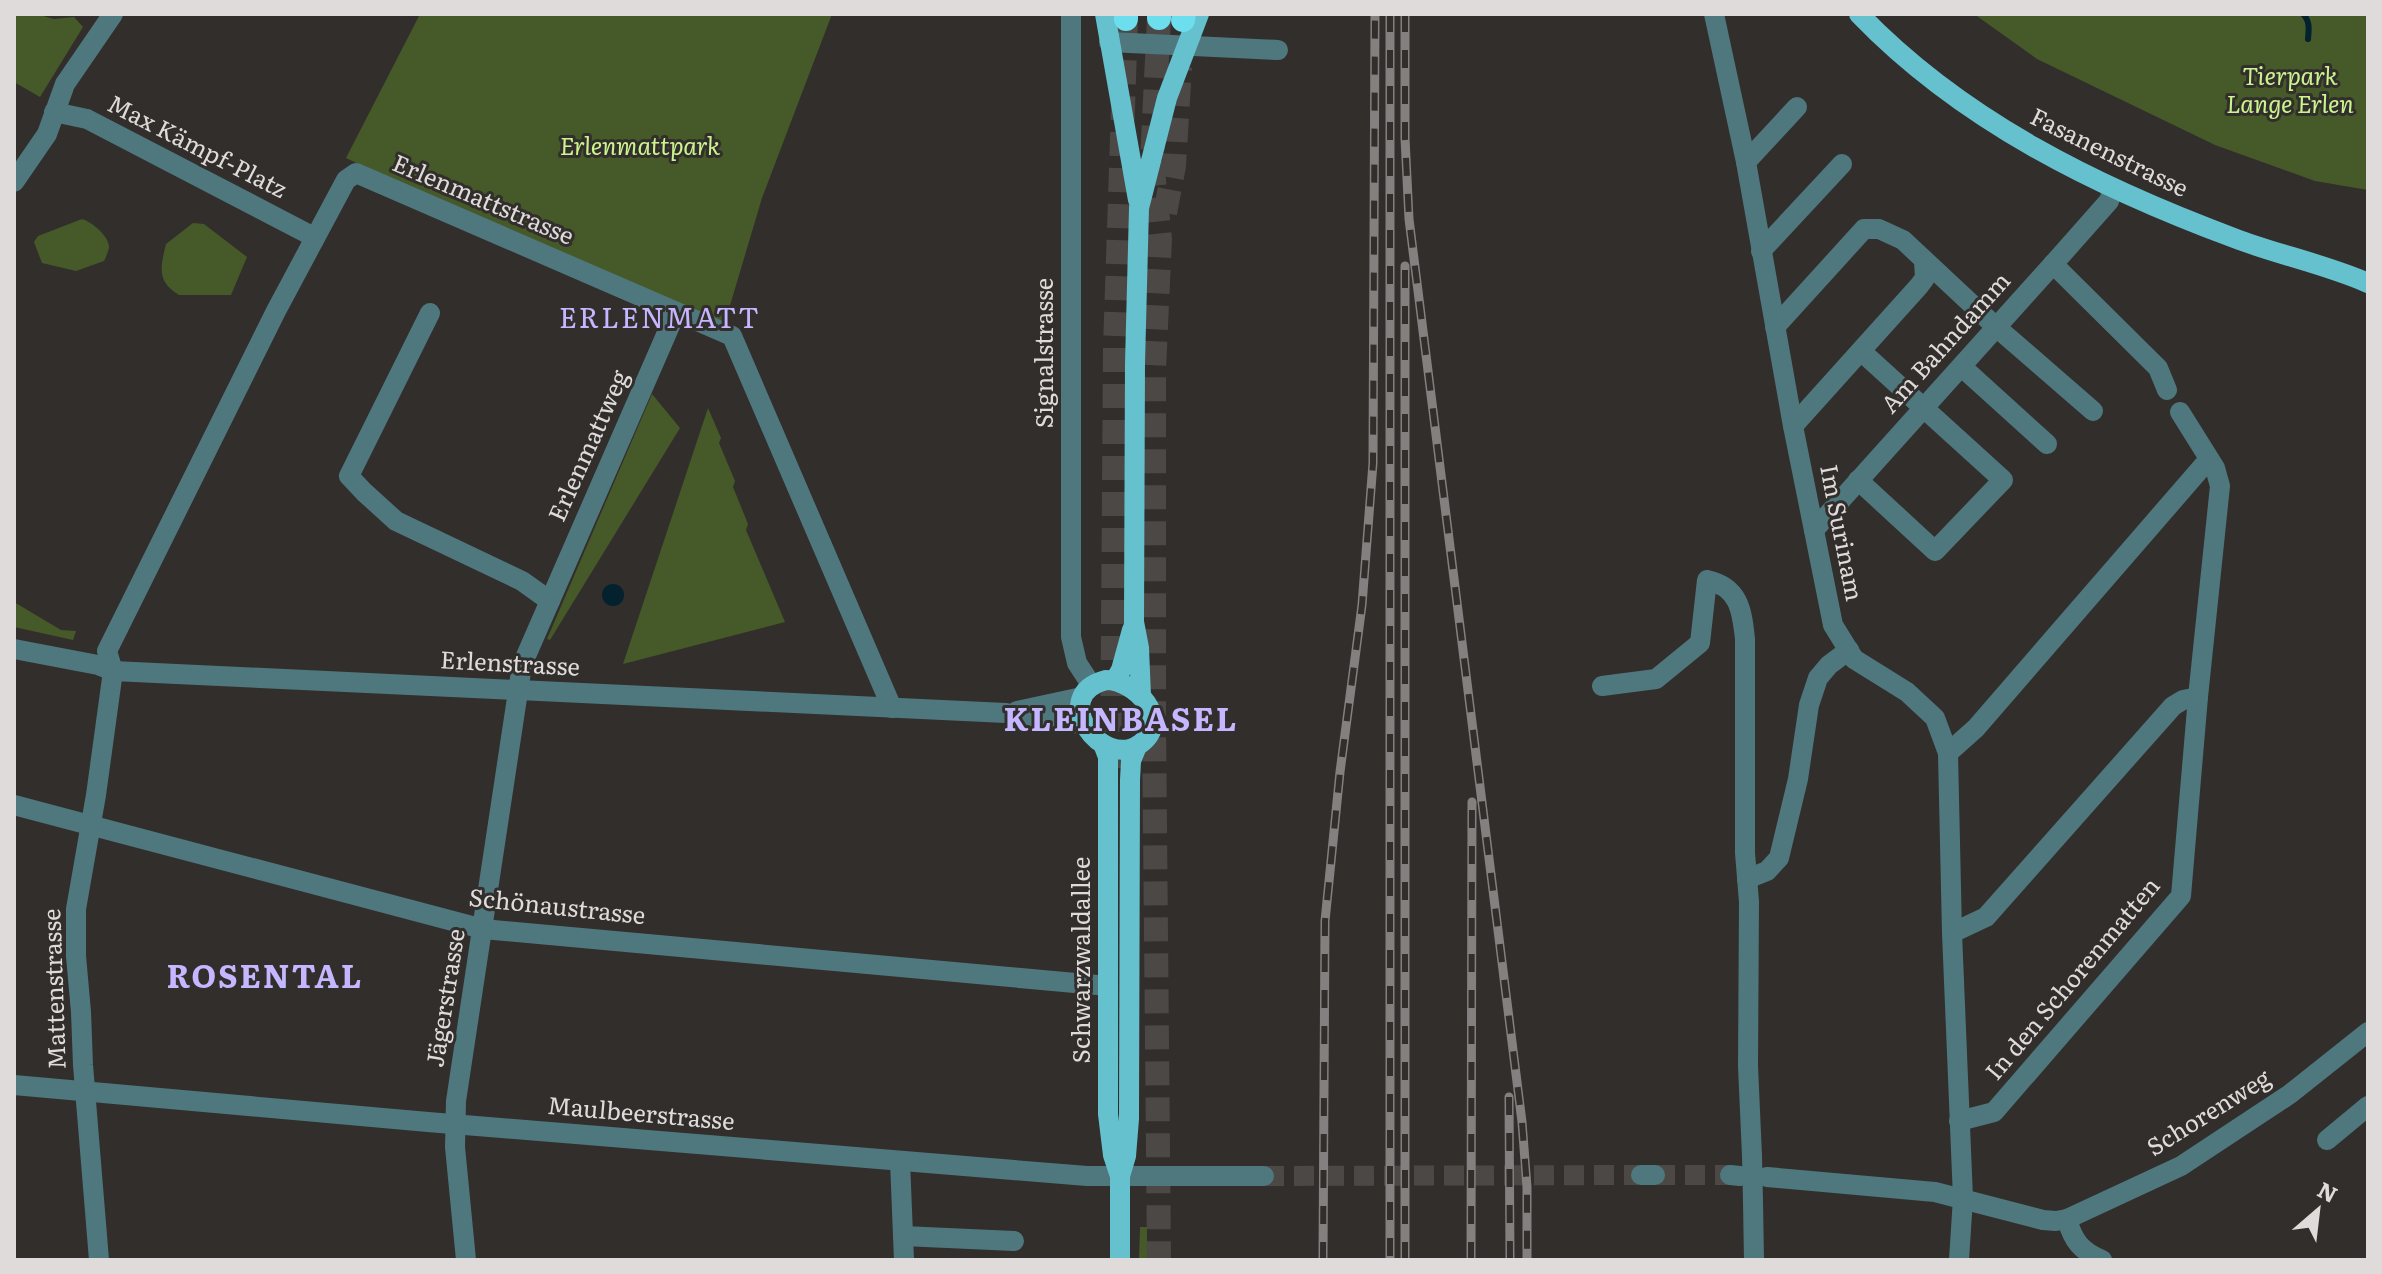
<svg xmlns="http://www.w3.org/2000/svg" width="2382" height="1274" viewBox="0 0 2382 1274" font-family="Literata,serif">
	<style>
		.green { fill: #465928 }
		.water { fill: #04212e }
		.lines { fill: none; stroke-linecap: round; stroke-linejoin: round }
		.stream { stroke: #04212e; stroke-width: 6 }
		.minor-tunnel { stroke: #4c4846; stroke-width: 20; stroke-dasharray: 20 10; stroke-linecap: butt }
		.highway-tunnel { stroke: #4c4846; stroke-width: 24; stroke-dasharray: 24 12; stroke-linecap: butt }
		.minor { stroke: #4e787e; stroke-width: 20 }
		.major { stroke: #65c1ce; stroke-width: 20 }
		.highway { stroke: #6ddeee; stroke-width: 24 }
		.rail-casing { stroke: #84807f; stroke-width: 9 }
		.rail { stroke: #322e2c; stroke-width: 6; stroke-dasharray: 18; stroke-linecap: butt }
		.minor-bridge { stroke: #4e787e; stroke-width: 20 }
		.labels { text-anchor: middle; stroke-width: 6; stroke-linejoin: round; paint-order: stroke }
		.park-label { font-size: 24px; font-style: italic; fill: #cbf48f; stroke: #322e2c }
		.street-label { font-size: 24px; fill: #dedbda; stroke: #322e2c }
		.quarter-label { font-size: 28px; letter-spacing: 2px; fill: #c4b7ff; stroke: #322e2c }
		.district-label { font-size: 32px; font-weight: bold; letter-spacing: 2px; fill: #c4b7ff; stroke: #322e2c }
	</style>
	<rect width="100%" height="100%" fill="#322e2c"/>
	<g class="green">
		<polygon points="14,14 36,14 54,19 74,17 83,27 40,97 14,82"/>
		<polygon points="420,14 832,14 762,198 723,329 496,229 346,158"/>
		<polygon points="1974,14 2368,14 2368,190 2315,181 2215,145 2037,59"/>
		<path d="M82,219C92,222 110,237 109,248C109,249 105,260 104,261L76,271L42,263L34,242L38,236Z"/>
		<path d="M193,223L204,224L247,257L231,295H179C157,282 160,268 166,244Z"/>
		<polygon points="652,394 680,428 550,640 547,639"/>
		<polygon points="708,408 721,438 719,443 735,481 733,487 748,524 746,530 785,622 623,664"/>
		<polygon points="14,602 61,630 76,631 73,640 14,627"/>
		<polygon points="1140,1227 1147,1227 1147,1260 1139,1260"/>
	</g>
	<circle class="water" cx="613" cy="595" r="11"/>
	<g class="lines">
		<path class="stream" d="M2303,14C2310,21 2309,29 2308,39"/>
		<g class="minor-tunnel">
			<polyline points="1655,1175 1730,1175"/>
			<polyline points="1264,1176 1641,1175"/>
		</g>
		<g class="highway-tunnel">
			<polyline points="1159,18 1152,161 1160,239 1154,369 1154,718 1159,1260"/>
			<polyline points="1165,213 1174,166 1180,67"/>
			<polyline points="1112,768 1115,347 1126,19"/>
		</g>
		<g class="minor">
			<polyline points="1071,14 1071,637 1077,663 1092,686"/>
			<polyline points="1714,14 1746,162 1793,426 1833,625 1854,659 1907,692 1935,718 1948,753 1952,933 1963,1198 1959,1260"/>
			<polyline points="1109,42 1278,50"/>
			<polyline points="54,112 87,119 314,237"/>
			<polyline points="1746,162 1797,107"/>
			<polyline points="14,182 47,134 65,84 113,14"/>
			<polyline points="1761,251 1842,164"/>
			<polyline points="2053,264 2158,368 2167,390"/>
			<polyline points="430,313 349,476 364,492 396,521 522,581 550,601"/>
			<polyline points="1775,327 1864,229 1879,229 1903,240 1995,326 2093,411"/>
			<polyline points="1962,367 2047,444"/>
			<polyline points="1793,426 1919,286 1925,278 1924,261"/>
			<polyline points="1858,480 1935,551 2003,480 1862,352"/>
			<polyline points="1814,530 2063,253 2109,201 2113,189"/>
			<polyline points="14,649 98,665 113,671 1006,713 1050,721 1084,724"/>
			<path d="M1602,686L1656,679L1700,643L1707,580C1739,587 1742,610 1745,639V853L1749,902L1748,1066L1752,1156"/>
			<polyline points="1017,711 1082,697"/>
			<polyline points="1948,753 1976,728 2209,459"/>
			<polyline points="14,805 483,929 1108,986"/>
			<polyline points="1747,879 1767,871 1779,858 1798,779 1809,705 1818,678 1829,665 1849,650"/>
			<polyline points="1952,933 1986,917 2173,706 2183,700 2198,697"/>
			<polyline points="14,1085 428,1122 1087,1176 1264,1176"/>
			<polyline points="1959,1121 1994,1112 2181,896 2198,697 2220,486 2215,468 2180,412"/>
			<polyline points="2327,1140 2368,1106"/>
			<polyline points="900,1161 904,1260"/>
			<polyline points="1641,1175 1655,1175"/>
			<polyline points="1730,1175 1740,1176"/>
			<polyline points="1767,1177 1935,1192 2043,1220 2056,1221 2067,1219 2181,1166 2290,1094 2368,1032"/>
			<polyline points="1753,1202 1754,1260"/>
			<path d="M2067,1219C2073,1241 2081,1251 2102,1260"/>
			<polyline points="903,1236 1014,1241"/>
			<polyline points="99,1260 83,1065 81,1012 76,956 76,909 96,795 113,671 107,651 276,311 346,180 356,173 732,336 892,708"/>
			<polyline points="466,1260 455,1147 456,1101 522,665 676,312"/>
		</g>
		<g class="major">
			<polyline points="1105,14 1138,200"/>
			<path d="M1859,14C1962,121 2097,187 2234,238C2278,255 2325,264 2368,283"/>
			<path d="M1106,680C1135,680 1173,720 1140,744C1102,771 1047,695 1106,680Z"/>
			<polyline points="1115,680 1121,670 1132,630"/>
			<polyline points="1141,696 1139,648 1134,622 1135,364 1139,208 1167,98 1199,14"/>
			<polyline points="1103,744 1108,757 1108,1114 1113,1155 1120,1176"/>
			<polyline points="1120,1260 1120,1176 1126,1156 1129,1119 1130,780 1131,761 1137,746"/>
		</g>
		<g class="highway">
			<polyline points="1159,18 1159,14"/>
			<polyline points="1126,19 1126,14"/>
			<polyline points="1183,20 1184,14"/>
		</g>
		<defs>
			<g id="rail">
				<polyline points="1390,14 1390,1260"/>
				<polyline points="1405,14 1405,138 1409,219 1522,1122 1527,1187 1527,1260"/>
				<polyline points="1509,1097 1510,1260"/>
				<polyline points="1323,1260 1325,921 1340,772 1362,605 1373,463 1375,14"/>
				<polyline points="1405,1260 1405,266"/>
				<polyline points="1471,1260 1472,802"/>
			</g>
		</defs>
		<use href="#rail" class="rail-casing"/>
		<use href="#rail" class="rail"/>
		<polyline class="minor-bridge" points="1752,1156 1753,1202"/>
	</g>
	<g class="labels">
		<g class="park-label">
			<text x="2290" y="85">Tierpark<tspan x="2290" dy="28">Lange Erlen</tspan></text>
			<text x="640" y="155">Erlenmattpark</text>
		</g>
		<g class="street-label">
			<text transform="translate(197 147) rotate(27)" y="8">Max Kämpf-Platz</text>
			<text transform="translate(2109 153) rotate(26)" y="8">Fasanenstrasse</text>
			<text transform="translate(483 200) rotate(23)" y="8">Erlenmattstrasse</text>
			<text transform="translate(1946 343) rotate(-48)" y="8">Am Bahndamm</text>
			<text transform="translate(1045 353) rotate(-90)" y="8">Signalstrasse</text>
			<text transform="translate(589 446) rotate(-66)" y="8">Erlenmattweg</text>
			<text transform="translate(1841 533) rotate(79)" y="8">Im Surinam</text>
			<text transform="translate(510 664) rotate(3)" y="8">Erlenstrasse</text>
			<text transform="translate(557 907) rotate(6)" y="8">Schönaustrasse</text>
			<text transform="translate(1082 960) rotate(-90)" y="8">Schwarzwaldallee</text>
			<text transform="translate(2073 979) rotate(-50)" y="8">In den Schorenmatten</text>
			<text transform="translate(55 989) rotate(-92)" y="8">Mattenstrasse</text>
			<text transform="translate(446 998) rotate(-81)" y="8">Jägerstrasse</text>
			<text transform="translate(2209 1113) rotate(-32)" y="8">Schorenweg</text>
			<text transform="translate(641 1114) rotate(5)" y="8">Maulbeerstrasse</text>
		</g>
		<g class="quarter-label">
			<text x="660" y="328">ERLENMATT</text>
		</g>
		<g class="district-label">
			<text x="1121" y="731">KLEINBASEL</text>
			<text x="265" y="988">ROSENTAL</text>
		</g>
	</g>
	<rect width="2382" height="1274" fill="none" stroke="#dedbda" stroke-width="32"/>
	<g transform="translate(2318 1210) rotate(28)" stroke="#322e2c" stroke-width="6" paint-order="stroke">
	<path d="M0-6L14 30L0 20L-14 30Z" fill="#dedbda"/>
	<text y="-12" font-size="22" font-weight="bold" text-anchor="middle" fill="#dedbda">N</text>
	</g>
</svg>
